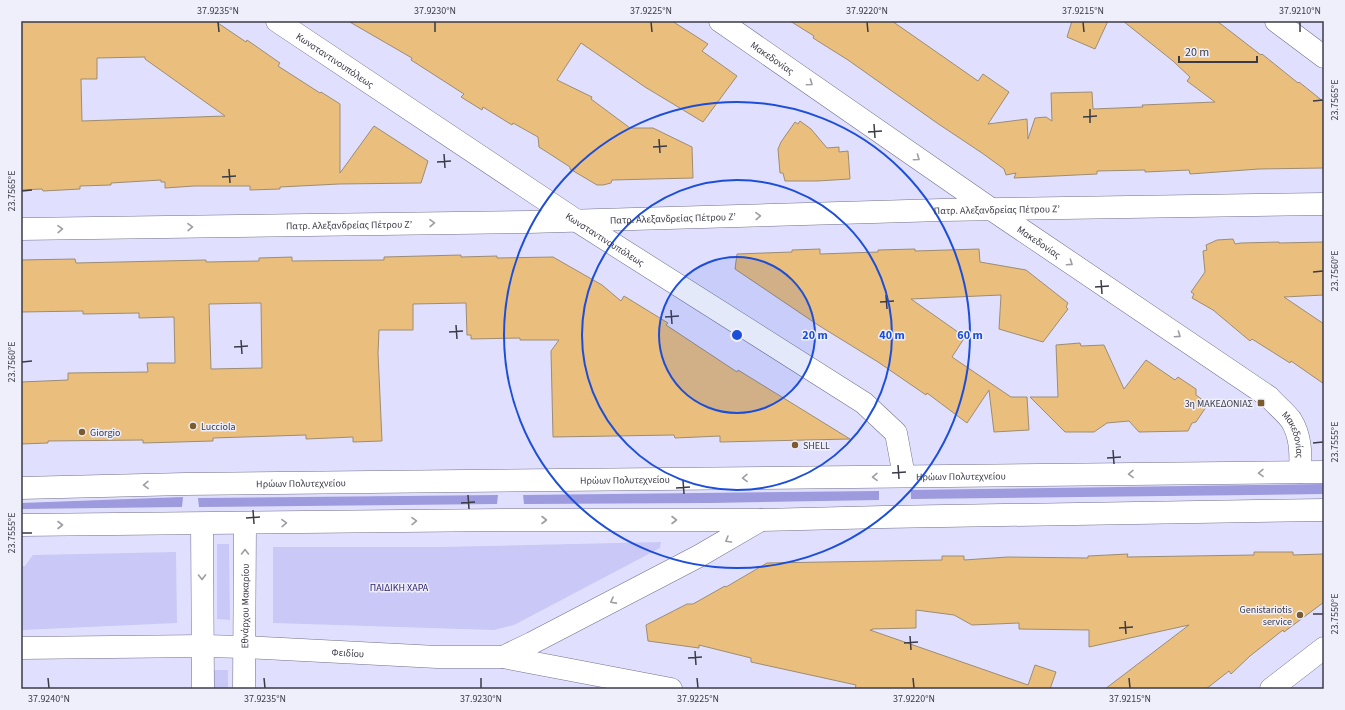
<svg xmlns="http://www.w3.org/2000/svg" width="1345" height="710" viewBox="0 0 1345 710" font-family="'Source Sans 3',sans-serif">
	<style>
		.green { fill: #c9c8f6 }
		.forest { fill: #9d9add }
		.building { fill: #eabe7d; stroke: #9d8c73; fill-rule: evenodd }
		.lines { fill: none; stroke-linecap: round; stroke-linejoin: round }
		.street-casing { stroke: #70708b; stroke-width: 23 }
		.secondary-casing { stroke: #70708b; stroke-width: 23 }
		.primary-casing { stroke: #70708b; stroke-width: 23 }
		.street { stroke: #fff; stroke-width: 22 }
		.secondary { stroke: #fff; stroke-width: 22 }
		.primary { stroke: #fff; stroke-width: 22 }
		.oneway { stroke: #9d9da3 }
		.ticks { fill: none; stroke: #3b3b47; stroke-width: 1.5 }
		.ring { fill: none; stroke: #1d4ed8; stroke-width: 2 }
		.poi-dot { fill: #795c2f; stroke: #efeffb; stroke-width: 1.5 }
		.labels { text-anchor: middle; stroke-width: 3; stroke-linejoin: round; paint-order: stroke }
		.street-label { font-size: 10px; fill: #3b3b47; stroke: #efeffb }
		.poi-label { font-size: 10px; fill: #3b3b47; stroke: #efeffb; text-anchor: start }
		.park-label { font-size: 10px; fill: #2f206d; stroke: #efeffb }
		.centre { fill: #1d4ed8; stroke: #efeffb; stroke-width: 2 }
		.ring-label { font-size: 12px; text-anchor: middle; font-weight: bold; fill: #1d4ed8; stroke: #efeffb; stroke-width: 3; stroke-linejoin: round; paint-order: stroke }
		.neatline { fill: none; stroke: #3b3b47; stroke-width: 1.5 }
		.ticks-label { font-size: 10px; text-anchor: middle; fill: #3b3b47 }
	</style>
	<rect width="100%" height="100%" fill="#e0e0fe"/>
	<g class="green">
		<polygon points="661,542 660,548 514,625 494,630 273,623 273,547 439,547"/>
		<polygon points="217,544 229,544 230,620 217,619"/>
		<polygon points="176,552 177,623 21,630 21,566 25,566 33,555"/>
		<rect x="214" y="670" width="14" height="19"/>
	</g>
	<g class="forest">
		<polygon points="1324,484 1324,494 911,499 911,490"/>
		<polygon points="879,491 879,500 710,503 524,504 523,495"/>
		<polygon points="498,495 497,504 199,507 198,498"/>
		<polygon points="183,497 182,507 21,509 21,503"/>
	</g>
	<g class="building">
		<path d="M21,21H215L246,42L247,40L280,63L278,66L320,93L321,92L340,104V173L374,126L428,161L421,183L339,184L280,187V189L250,190V186H194L165,188V182H161V180L111,183V185L80,186V189L43,191L42,189L21,190ZM145,57V59L225,116L82,121L81,79H97V58Z"/>
		<polygon points="348,21 672,21 708,44 702,51 737,76 703,122 645,87 581,43 557,80 592,97 591,99 630,128 653,128 692,147 693,178 612,180 611,183 603,185 597,185 570,169 570,167 539,147 538,137 513,123 512,125 483,107 482,110 461,97 464,94 411,60 412,58"/>
		<polygon points="790,21 892,21 978,81 983,74 1009,92 988,124 1027,119 1028,139 1035,118 1046,117 1052,121 1051,93 1092,92 1093,109 1143,107 1142,105 1215,102 1187,81 1190,77 1173,61 1123,21 1217,21 1261,55 1262,54 1298,83 1299,82 1324,102 1324,168 1259,169 1190,174 1189,170 1145,172 1145,170 1097,171 1097,174 1014,178 1016,173 1006,175 1004,169 982,153 937,123 848,60 813,38 814,36"/>
		<polygon points="1072,21 1108,21 1095,49 1067,37"/>
		<polygon points="800,121 811,129 827,148 839,147 839,152 848,151 850,179 817,181 785,181 783,173 780,173 778,149 781,142 795,122 798,124"/>
		<polygon points="1233,239 1235,244 1241,243 1279,242 1279,243 1324,242 1324,295 1284,297 1324,324 1324,384 1291,361 1290,363 1252,339 1250,341 1213,310 1192,298 1194,294 1191,292 1205,272 1203,251 1207,250 1206,245 1217,240"/>
		<polygon points="820,249 820,254 878,252 878,250 915,249 915,251 979,249 980,262 1026,270 1068,303 1066,307 1068,309 1043,342 999,329 1001,295 911,299 965,337 952,357 1011,397 1027,397 1029,430 994,432 989,390 967,423 927,393 926,395 878,362 818,325 735,269 737,254 792,252 792,250"/>
		<path d="M461,255V257L497,256V258L553,257L602,285L621,301L624,296L668,323L666,325L737,372L738,370L850,439L720,442V436L675,438L674,435L553,437L551,351L559,340H520V338L471,339V335H467L466,303L413,304V330H379L378,353L382,441L353,442V437L306,439V435L213,438V441L143,443V440L48,441V443L21,444V382L68,380V373L148,372L147,363H175L174,317L139,318V313L83,314V311L21,312V260L75,259L76,263L206,260V262L259,261V258L292,257V261L384,260V257ZM261,303L262,368L211,369L209,304Z"/>
		<polygon points="1080,343 1081,346 1104,345 1124,389 1146,360 1175,380 1178,377 1196,389 1196,395 1208,404 1196,422 1192,423 1188,431 1139,432 1129,421 1107,423 1094,432 1065,432 1030,397 1058,397 1056,345"/>
		<polygon points="1254,552 1293,552 1293,555 1324,554 1324,602 1284,632 1283,630 1250,656 1231,674 1229,671 1206,689 1105,689 1189,625 1089,647 1089,630 1019,629 1019,623 972,625 954,615 916,610 916,628 872,629 872,630 870,630 1028,685 1035,665 1056,672 1050,689 855,689 856,685 751,662 751,658 699,645 699,648 648,641 646,625 687,604 693,604 725,586 726,587 767,563 942,560 942,556 964,556 964,560 1008,557 1088,558 1088,556 1128,554 1127,557 1254,555"/>
	</g>
	<g class="lines">
		<defs>
			<g id="street">
				<path id="s1" d="M277,21L577,221L864,403L896,433L904,476"/>
				<path id="s2" d="M720,21L991,209L1269,397C1276,405 1285,412 1291,420C1301,436 1301,454 1300,472"/>
				<polyline points="1276,21 1324,57"/>
				<path id="s3" d="M21,229L529,222L942,210L1324,204"/>
				<path id="s4" d="M21,648L203,646L245,647L437,657H503L671,689"/>
				<polyline points="503,657 532,643 699,556 761,520"/>
				<polyline points="1271,689 1324,648"/>
			</g>
			<g id="secondary">
				<polyline points="202,524 203,689"/>
				<path id="s5" d="M244,689L245,524"/>
			</g>
			<g id="primary">
				<path id="s6" d="M21,488L185,484L1324,472"/>
				<polyline points="21,525 502,520 761,520 884,517 1324,510"/>
			</g>
		</defs>
		<use href="#street" class="street-casing"/>
		<use href="#secondary" class="secondary-casing"/>
		<use href="#primary" class="primary-casing"/>
		<use href="#street" class="street"/>
		<use href="#secondary" class="secondary"/>
		<use href="#primary" class="primary"/>
	</g>
	<defs><path id="oneway-chevron" d="M-2-3.5L2.5 0L-2 3.5" fill="none" stroke-width="1.6" stroke-linecap="round" stroke-linejoin="round"/></defs>
	<g class="oneway">
		<use href="#oneway-chevron" transform="translate(810 83) rotate(35)"/>
		<use href="#oneway-chevron" transform="translate(917 158) rotate(35)"/>
		<use href="#oneway-chevron" transform="translate(758 216) rotate(-2)"/>
		<use href="#oneway-chevron" transform="translate(432 223) rotate(-1)"/>
		<use href="#oneway-chevron" transform="translate(190 227) rotate(-1)"/>
		<use href="#oneway-chevron" transform="translate(60 229) rotate(-1)"/>
		<use href="#oneway-chevron" transform="translate(1070 263) rotate(34)"/>
		<use href="#oneway-chevron" transform="translate(1178 335) rotate(34)"/>
		<use href="#oneway-chevron" transform="translate(1261 473) rotate(179)"/>
		<use href="#oneway-chevron" transform="translate(1131 474) rotate(179)"/>
		<use href="#oneway-chevron" transform="translate(875 477) rotate(179)"/>
		<use href="#oneway-chevron" transform="translate(745 478) rotate(179)"/>
		<use href="#oneway-chevron" transform="translate(146 485) rotate(179)"/>
		<use href="#oneway-chevron" transform="translate(544 520)"/>
		<use href="#oneway-chevron" transform="translate(674 520)"/>
		<use href="#oneway-chevron" transform="translate(414 521) rotate(-1)"/>
		<use href="#oneway-chevron" transform="translate(284 523) rotate(-1)"/>
		<use href="#oneway-chevron" transform="translate(60 525)"/>
		<use href="#oneway-chevron" transform="translate(728 540) rotate(150)"/>
		<use href="#oneway-chevron" transform="translate(245 552) rotate(-90)"/>
		<use href="#oneway-chevron" transform="translate(202 577) rotate(89)"/>
		<use href="#oneway-chevron" transform="translate(613 601) rotate(152)"/>
	</g>
	<path class="ticks" d="M218,22L219,32M435,22V32M651,22L652,32M867,22L868,32M1083,22L1084,32M1300,22V32M1313,101L1323,100M1090,109V123M1083,117L1097,116M874,124L875,138M868,132L882,131M659,139L660,153M653,147L667,146M444,154L445,168M437,162L451,161M229,169L230,183M222,177L236,176M22,191L32,190M1313,272L1323,271M1101,280L1102,294M1095,287L1109,286M886,295L887,309M880,302L894,301M671,310L672,324M665,317L679,316M456,325L457,339M449,332L463,331M241,340L242,354M234,347L248,346M22,362L32,361M1313,443L1323,442M1113,450L1114,464M1107,458L1121,457M898,465L899,479M892,473L906,472M683,480L684,494M676,488L690,487M468,495L469,509M461,503L475,502M253,510L254,524M246,518L260,517M22,533H32M1313,614H1323M1125,621L1126,634M1119,628L1133,627M910,636L911,650M904,643L918,642M695,651L696,665M688,658L702,657M48,678L49,688M264,678L265,688M481,678V688M697,678L698,688M913,678L914,688M1129,678L1130,688"/>
	<circle cx="737" cy="335" r="78" fill="#1d4ed8" fill-opacity=".12"/>
	<g class="ring">
		<circle cx="737" cy="335" r="78"/>
		<circle cx="737" cy="335" r="155"/>
		<circle cx="737" cy="335" r="233"/>
	</g>
	<g class="poi-dot">
		<rect x="1257" y="399" width="8" height="8" rx="2"/>
		<circle cx="193" cy="426" r="4"/>
		<circle cx="82" cy="432" r="4"/>
		<circle cx="795" cy="445" r="4"/>
		<circle cx="1300" cy="615" r="4"/>
	</g>
	<g class="labels">
		<g class="street-label">
			<text dy="4" stroke="none"><textPath href="#s2" startOffset="64">Μακεδονίας</textPath></text>
			<text dy="4" stroke="none"><textPath href="#s1" startOffset="70">Κωνσταντινουπόλεως</textPath></text>
			<text dy="4" stroke="none"><textPath href="#s3" startOffset="976">Πατρ. Αλεξανδρείας Πέτρου Ζ’</textPath></text>
			<text dy="4" stroke="none"><textPath href="#s3" startOffset="652">Πατρ. Αλεξανδρείας Πέτρου Ζ’</textPath></text>
			<text dy="4" stroke="none"><textPath href="#s3" startOffset="328">Πατρ. Αλεξανδρείας Πέτρου Ζ’</textPath></text>
			<text dy="4" stroke="none"><textPath href="#s1" startOffset="394">Κωνσταντινουπόλεως</textPath></text>
			<text dy="4" stroke="none"><textPath href="#s2" startOffset="388">Μακεδονίας</textPath></text>
			<text dy="4" stroke="none"><textPath href="#s2" startOffset="712">Μακεδονίας</textPath></text>
			<text dy="4" stroke="none"><textPath href="#s6" startOffset="940">Ηρώων Πολυτεχνείου</textPath></text>
			<text dy="4" stroke="none"><textPath href="#s6" startOffset="604">Ηρώων Πολυτεχνείου</textPath></text>
			<text dy="4" stroke="none"><textPath href="#s6" startOffset="280">Ηρώων Πολυτεχνείου</textPath></text>
			<text dy="4" stroke="none"><textPath href="#s5" startOffset="83">Εθνάρχου Μακαρίου</textPath></text>
			<text dy="4" stroke="none"><textPath href="#s4" startOffset="327">Φειδίου</textPath></text>
		</g>
		<g class="poi-label">
			<text x="1253" y="407" text-anchor="end">3η ΜΑΚΕΔΟΝΙΑΣ</text>
			<text x="201" y="430">Lucciola</text>
			<text x="90" y="436">Giorgio</text>
			<text x="803" y="449">SHELL</text>
			<text x="1292" y="613" text-anchor="end">Genistariotis<tspan x="1292" dy="12">service</tspan></text>
		</g>
		<g class="park-label">
			<text x="399" y="591">ΠΑΙΔΙΚΗ ΧΑΡΑ</text>
		</g>
	</g>
	<circle cx="737" cy="335" r="6" class="centre"/>
	<g class="ring-label">
		<text x="815" y="339">20 m</text>
		<text x="892" y="339">40 m</text>
		<text x="970" y="339">60 m</text>
	</g>
	<rect width="1345" height="710" fill="none" stroke="#efeffb" stroke-width="44"/>
	<path d="M1179 56v6h78v-6" fill="none" stroke="#3b3b47" stroke-width="2"/>
	<text x="1185" y="56" font-size="12" fill="#3b3b47" stroke="#efeffb" stroke-width="3" paint-order="stroke">20 m</text>
	<rect x="22" y="22" width="1301" height="666" class="neatline"/>
	<g class="ticks-label">
		<text x="218" y="14">37.9235°N</text>
		<text x="435" y="14">37.9230°N</text>
		<text x="651" y="14">37.9225°N</text>
		<text x="867" y="14">37.9220°N</text>
		<text x="1083" y="14">37.9215°N</text>
		<text x="1300" y="14">37.9210°N</text>
		<text transform="translate(1334 100) rotate(-90)" y="4">23.7565°E</text>
		<text transform="translate(11 191) rotate(-90)" y="4">23.7565°E</text>
		<text transform="translate(1334 271) rotate(-90)" y="4">23.7560°E</text>
		<text transform="translate(11 362) rotate(-90)" y="4">23.7560°E</text>
		<text transform="translate(1334 442) rotate(-90)" y="4">23.7555°E</text>
		<text transform="translate(11 533) rotate(-90)" y="4">23.7555°E</text>
		<text transform="translate(1334 614) rotate(-90)" y="4">23.7550°E</text>
		<text x="49" y="702">37.9240°N</text>
		<text x="265" y="702">37.9235°N</text>
		<text x="481" y="702">37.9230°N</text>
		<text x="698" y="702">37.9225°N</text>
		<text x="914" y="702">37.9220°N</text>
		<text x="1130" y="702">37.9215°N</text>
	</g>
</svg>
